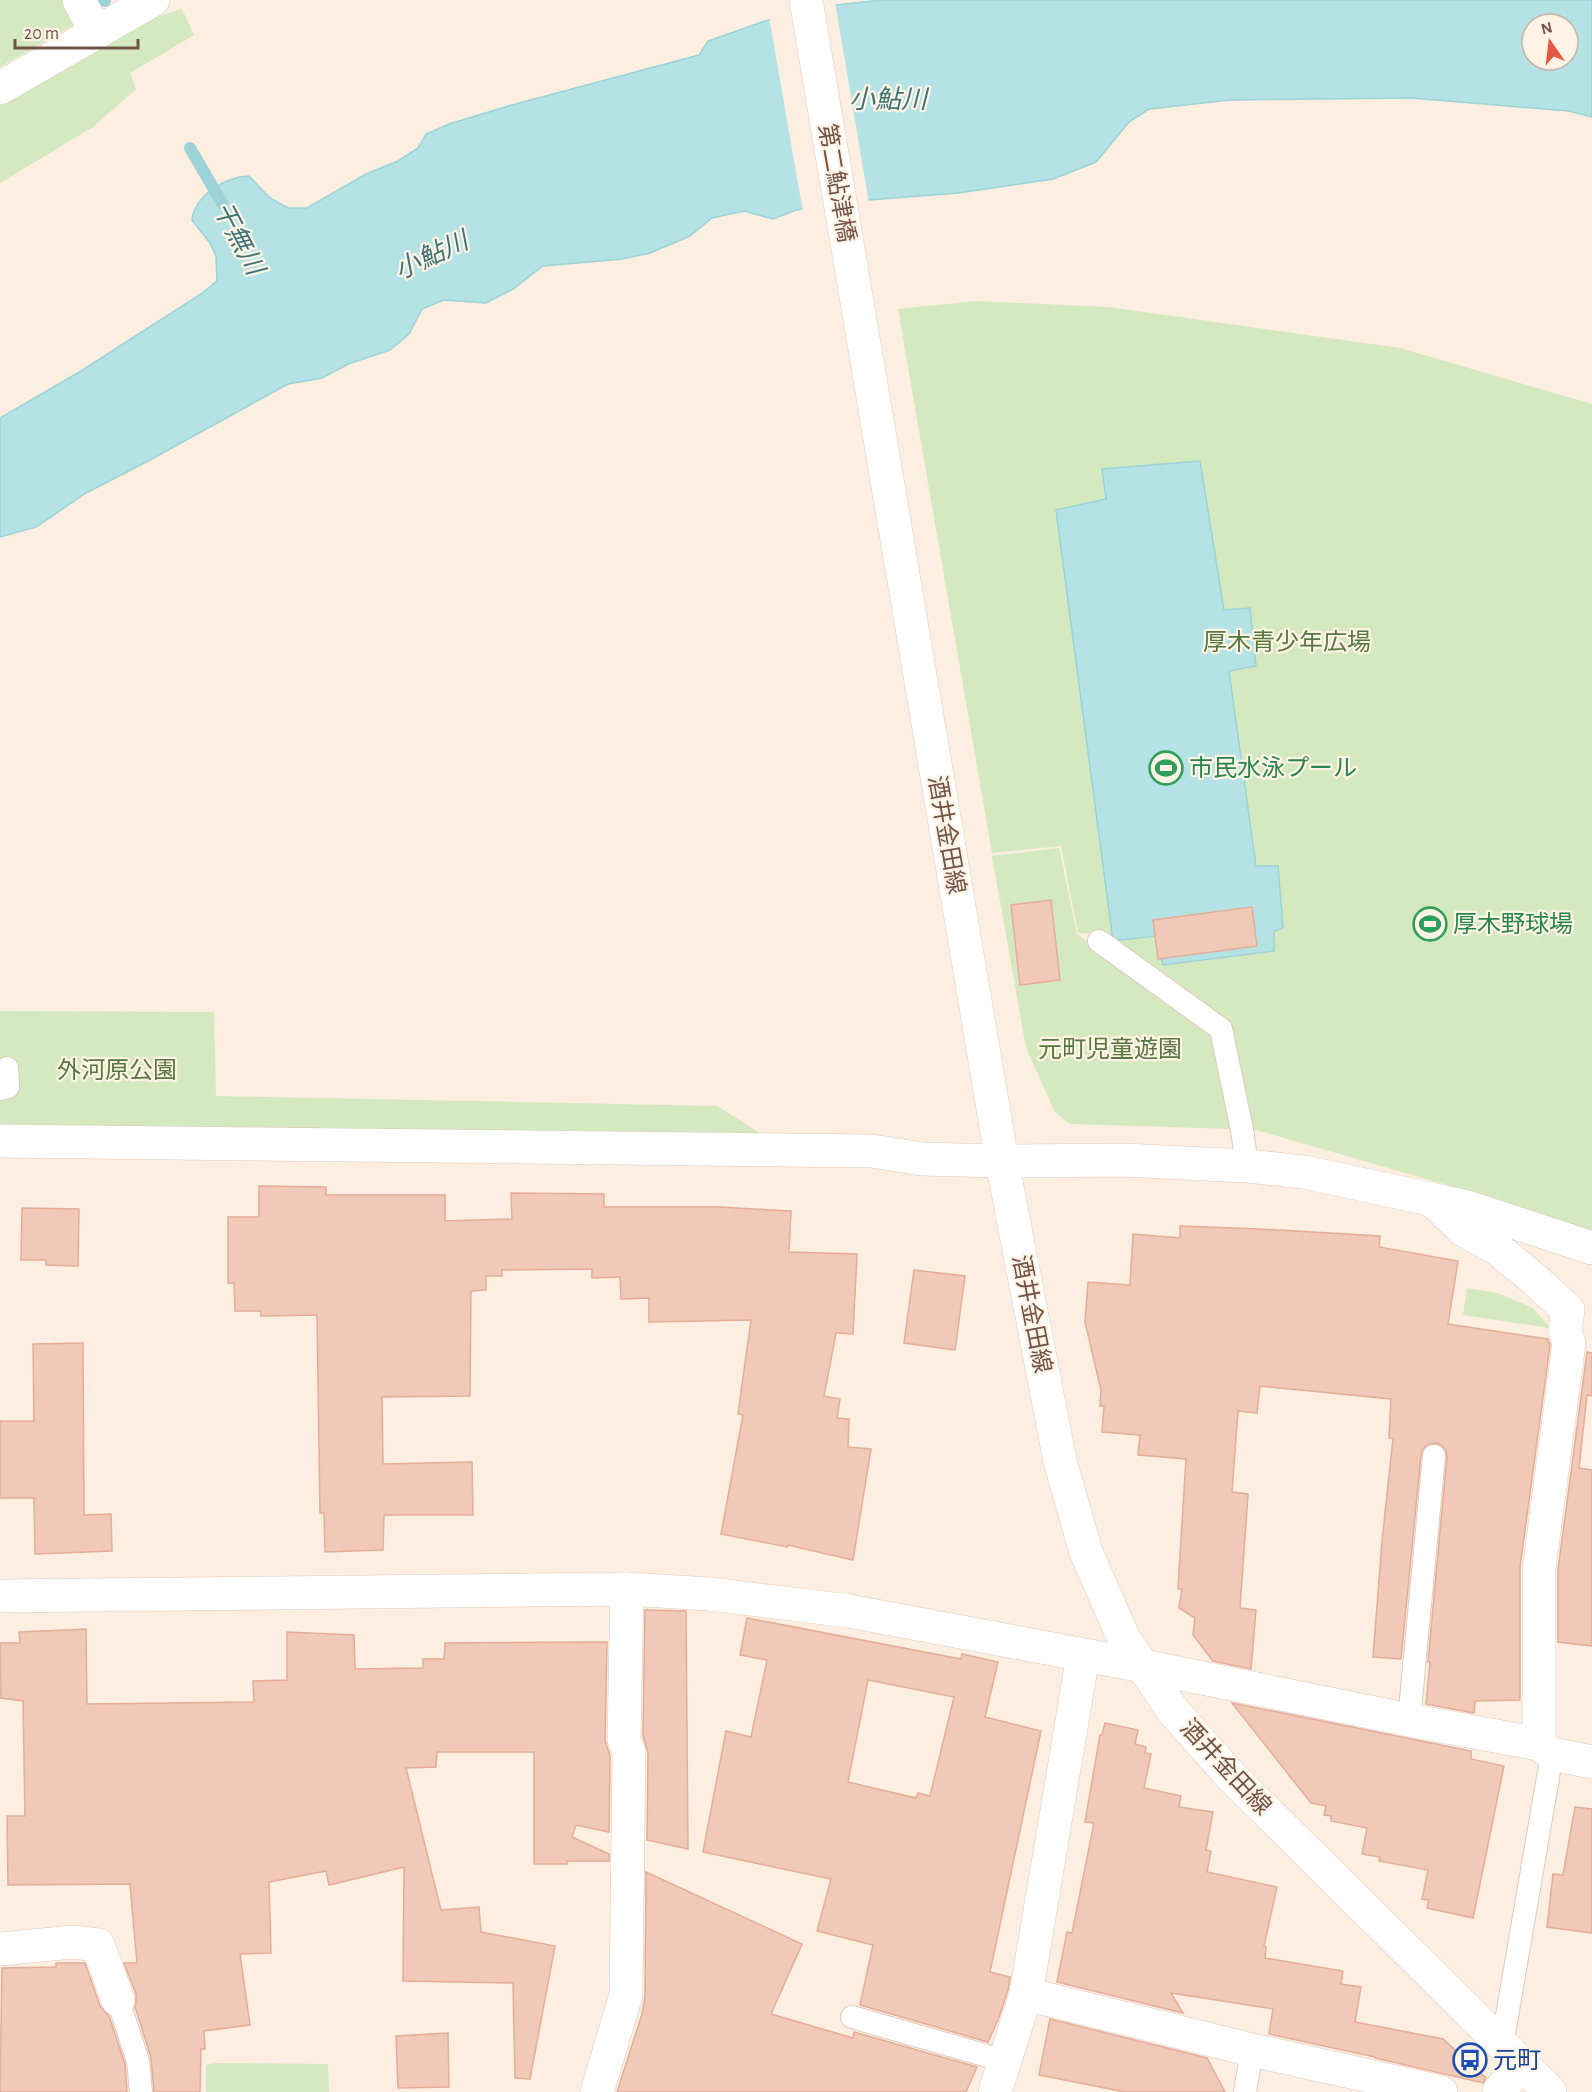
<svg xmlns="http://www.w3.org/2000/svg" width="1592" height="2092" viewBox="0 0 1592 2092" font-family="'Alegreya Sans','Noto Sans JP',sans-serif">
	<style>
		.green { fill: #d4e9bf }
		.water { fill: #b5e3e5; stroke: #9bd3d6; stroke-width: 1.5; fill-rule: evenodd }
		.pier { fill: #fceee0 }
		.lines { fill: none; stroke-linecap: round; stroke-linejoin: round }
		.stream { stroke: #9bd3d6; stroke-width: 12 }
		.building { fill: #f1c9b8; stroke: #e4ad98; stroke-width: 1.5; fill-rule: evenodd }
		.service-casing { stroke: #e0c9bc; stroke-width: 24 }
		.minor-casing { stroke: #e0c9bc; stroke-width: 34 }
		.tertiary-casing { stroke: #e0c9bc; stroke-width: 34 }
		.secondary-casing { stroke: #e7ccbc; stroke-width: 34 }
		.service { stroke: #fff; stroke-width: 22 }
		.minor { stroke: #fff; stroke-width: 33 }
		.tertiary { stroke: #fff; stroke-width: 33 }
		.secondary { stroke: #fff; stroke-width: 33 }
		.labels { text-anchor: middle; stroke-width: 4.5; stroke-linejoin: round; paint-order: stroke }
		.street-label { font-size: 24px; fill: #725348; stroke: #fff3e6 }
		.park-label { font-size: 24px; fill: #567840; stroke: #fff3e6 }
		.leisure-label { font-size: 24px; fill: #27864d; stroke: #fff3e6; text-anchor: start }
		.transit-label { font-size: 24px; fill: #164399; stroke: #fff3e6; text-anchor: start }
		.water-label { font-size: 26px; font-style: italic; fill: #3c7478; stroke: #fff3e6 }
	</style>
	<rect width="100%" height="100%" fill="#fceee0"/>
	<g class="green">
		<polygon points="0,0 72,0 83,20 0,67"/>
		<polygon points="182,9 194,35 130,73 136,89 93,127 0,183 0,103 144,21"/>
		<polygon points="976,301 1108,307 1400,348 1592,404 1592,1234 1475,1193 1246,1127 1224,1026 1099,934 1078,933 1061,846 992,853 898,309"/>
		<polygon points="1059,848 1077,934 1216,1031 1234,1129 1070,1124 1055,1112 1026,1048 992,856"/>
		<polygon points="0,1011 214,1012 216,1096 717,1106 766,1137 0,1128"/>
		<polygon points="1467,1288 1497,1293 1533,1308 1550,1328 1463,1315"/>
		<polygon points="216,2063 328,2064 329,2092 206,2092 206,2065"/>
	</g>
	<g class="water">
		<path d="M882,0H1592V117L1569,111L1412,98L1230,100L1149,109L1129,122L1096,162L1053,179L958,193L869,200L796,210L773,219L744,211L712,218L690,236L650,253L622,259L543,266L513,289L486,303L444,300L422,309L409,334L390,350L348,364L322,378L288,384L150,460L86,493L36,527L0,537V418L81,371L201,294L217,281L216,256L210,243L192,220C195,195 225,177 249,176L270,198L288,208H307L366,174L398,161L418,148L426,134L449,124L512,105L699,55L708,41L768,20L836,5ZM1532,24H1568V60H1532Z"/>
		<polygon points="1200,461 1224,610 1250,608 1256,666 1229,671 1256,866 1278,866 1283,928 1274,931 1274,951 1163,965 1156,936 1113,941 1056,510 1106,499 1102,469"/>
	</g>
	<polygon class="pier" points="835,2 869,203 803,212 769,17"/>
	<g class="lines">
		<g class="stream">
			<polyline points="104,0 105,1"/>
			<polyline points="190,148 222,203"/>
		</g>
	</g>
	<g class="building">
		<polygon points="1051,900 1060,980 1020,985 1011,905"/>
		<polygon points="1252,907 1257,946 1158,959 1153,920"/>
		<polygon points="259,1186 326,1187 326,1195 445,1195 445,1221 512,1219 511,1193 604,1194 604,1207 718,1207 791,1211 789,1252 857,1254 853,1334 836,1333 824,1396 840,1399 837,1418 849,1419 848,1447 871,1449 853,1560 788,1545 787,1547 721,1534 743,1415 738,1414 751,1320 649,1322 649,1298 621,1299 620,1277 592,1278 592,1269 502,1270 502,1276 486,1276 486,1290 471,1291 470,1396 382,1397 383,1464 472,1462 473,1515 384,1515 383,1550 325,1552 324,1513 320,1513 317,1315 261,1316 261,1311 235,1311 234,1283 228,1283 228,1217 259,1217"/>
		<polygon points="22,1208 79,1209 78,1266 46,1265 46,1260 21,1260"/>
		<polygon points="1180,1226 1260,1229 1380,1236 1379,1247 1458,1261 1448,1324 1548,1339 1550,1345 1520,1567 1520,1700 1475,1701 1474,1713 1426,1704 1430,1662 1428,1662 1447,1457 1446,1450 1441,1445 1436,1443 1428,1444 1423,1449 1421,1455 1401,1659 1373,1657 1382,1542 1393,1438 1389,1438 1391,1399 1260,1386 1257,1413 1238,1411 1232,1492 1248,1494 1240,1608 1256,1610 1251,1669 1213,1661 1193,1635 1195,1618 1179,1608 1182,1589 1178,1589 1186,1459 1138,1455 1140,1435 1102,1432 1104,1406 1100,1406 1101,1390 1085,1322 1088,1282 1130,1285 1133,1234 1180,1238"/>
		<polygon points="914,1270 965,1276 955,1350 904,1343"/>
		<polygon points="83,1343 84,1515 111,1514 112,1551 35,1554 34,1498 0,1498 0,1421 34,1421 33,1344"/>
		<polygon points="1587,1352 1592,1353 1592,1396 1587,1395 1579,1468 1592,1470 1592,1646 1558,1642 1558,1570"/>
		<polygon points="645,1610 686,1611 688,1849 647,1840 648,1752 643,1736"/>
		<path d="M747,1618L961,1659L962,1654L998,1662L985,1717L1041,1731L990,1972L1010,1977L1008,1990L998,2020L988,2042L860,2005L873,1945L817,1931L831,1879L703,1852L726,1731L751,1737L767,1660L740,1655ZM868,1680L954,1697L930,1796L918,1793L916,1798L848,1782Z"/>
		<polygon points="86,1629 87,1704 254,1702 253,1681 287,1680 287,1632 354,1635 355,1669 423,1668 423,1659 444,1659 445,1643 607,1642 605,1740 610,1756 609,1832 576,1825 572,1837 609,1854 609,1861 567,1861 567,1864 534,1864 534,1752 437,1752 436,1767 406,1768 441,1910 479,1907 481,1932 555,1946 530,2079 515,2078 513,1983 403,1981 404,1867 329,1885 326,1871 269,1882 271,1953 240,1954 250,2025 204,2031 205,2049 201,2049 200,2092 154,2092 151,2057 135,2007 136,2003 136,1994 124,1963 137,1963 130,1884 8,1885 7,1816 25,1816 23,1701 1,1698 0,1643 20,1643 19,1632"/>
		<polygon points="1232,1703 1471,1751 1471,1759 1504,1766 1473,1918 1427,1908 1429,1900 1422,1899 1428,1870 1379,1861 1380,1857 1362,1854 1367,1828 1331,1821 1331,1816 1324,1815 1326,1806 1311,1803"/>
		<polygon points="1105,1723 1138,1730 1135,1744 1146,1747 1145,1753 1151,1754 1144,1788 1181,1796 1179,1807 1213,1812 1206,1850 1211,1851 1207,1872 1277,1887 1264,1946 1266,1947 1265,1958 1343,1971 1341,1984 1361,1987 1355,2022 1443,2039 1486,2078 1483,2083 1375,2058 1375,2057 1269,2034 1273,2009 1171,1993 1183,2013 1057,1982 1067,1932 1072,1933 1094,1823 1085,1822 1100,1735 1102,1735"/>
		<polygon points="1575,1807 1592,1809 1592,1933 1547,1927 1553,1874 1563,1875"/>
		<polygon points="646,1872 802,1944 771,2014 853,2038 854,2032 977,2067 966,2092 617,2092 642,2014 645,1996"/>
		<polygon points="56,1963 85,1963 100,2006 109,2016 125,2064 127,2092 0,2092 2,1968 56,1967"/>
		<polygon points="1050,2019 1207,2058 1225,2092 1125,2092 1039,2075"/>
		<polygon points="448,2033 449,2087 398,2088 396,2036"/>
	</g>
	<g class="lines">
		<defs>
			<g id="service">
				<polyline points="1099,941 1221,1029 1242,1130 1247,1166"/>
				<polyline points="0,1089 8,1087 7,1068"/>
				<polyline points="1409,1720 1434,1456"/>
				<polyline points="118,2000 138,2061 141,2092"/>
				<polyline points="852,2017 1005,2061"/>
				<polyline points="1502,2045 1552,1754"/>
				<polyline points="1245,2092 1252,2050"/>
			</g>
			<g id="minor">
				<polyline points="79,0 96,33"/>
				<polyline points="0,88 153,0"/>
				<polyline points="0,1141 872,1151 922,1159 1002,1161"/>
				<polyline points="1430,1198 1462,1229 1496,1248 1533,1278 1568,1310 1565,1331 1569,1343 1539,1569 1539,1744"/>
				<polyline points="0,1596 627,1589 710,1594 849,1611 1143,1666 1409,1720 1539,1744 1552,1754 1592,1762"/>
				<polyline points="0,1949 73,1942 98,1945 118,2000"/>
				<polyline points="1026,1994 1252,2050 1441,2092"/>
				<polyline points="597,2092 626,1995 629,1752 624,1740 627,1589"/>
				<polyline points="995,2092 1026,1994 1083,1656"/>
				<polyline points="1499,2092 1521,2064"/>
			</g>
			<polyline id="tertiary" points="1002,1161 1123,1160 1247,1166 1304,1172 1467,1207 1592,1248"/>
			<polyline id="secondary" points="806,0 1002,1161 1060,1461 1086,1552 1124,1639 1174,1712 1231,1776 1550,2092"/>
		</defs>
		<use href="#service" class="service-casing"/>
		<use href="#minor" class="minor-casing"/>
		<use href="#tertiary" class="tertiary-casing"/>
		<use href="#secondary" class="secondary-casing"/>
		<use href="#service" class="service"/>
		<use href="#minor" class="minor"/>
		<use href="#tertiary" class="tertiary"/>
		<use href="#secondary" class="secondary"/>
	</g>
	<defs>
		<symbol id="stadium-ring" viewBox="-11 -11 22 22"><circle r="9.5" fill="#fff3e6" stroke="#2e9e5b" stroke-width="1.5"/><path d="M0-5a6.5 5 0 1 0 0 10a6.5 5 0 1 0 0-10ZM-3.5-1.8h7v3.6h-7Z" fill="#2e9e5b"/></symbol>
		<symbol id="bus-ring" viewBox="-11 -11 22 22"><circle r="9.5" fill="#fff3e6" stroke="#1a4fb4" stroke-width="1.5"/><path d="M-5-6H5V4H4V6H2V4H-2V6H-4V4H-5ZM-3.5-4V0h7V-4ZM-3.5 1.2v1.5H-2V1.2ZM2 1.2v1.5H3.5V1.2Z" fill="#1a4fb4"/></symbol>
	</defs>
	<g fill-rule="evenodd">
		<use href="#stadium-ring" x="1147" y="749" width="38" height="38"/>
		<use href="#stadium-ring" x="1411" y="905" width="38" height="38"/>
		<use href="#bus-ring" x="1451" y="2041" width="38" height="38"/>
	</g>
	<g class="labels">
		<g class="street-label">
			<text transform="translate(837 183) rotate(80)" y="8">第二鮎津橋</text>
			<text transform="translate(947 835) rotate(80)" y="8">酒井金田線</text>
			<text transform="translate(1032 1314) rotate(79)" y="8">酒井金田線</text>
			<text transform="translate(1226 1767) rotate(47)" y="8">酒井金田線</text>
		</g>
		<g class="park-label">
			<text x="1287" y="650">厚木青少年広場</text>
			<text x="1110" y="1057">元町児童遊園</text>
			<text x="117" y="1078">外河原公園</text>
		</g>
		<g class="leisure-label">
			<text x="1189" y="776">市民水泳プール</text>
			<text x="1453" y="932">厚木野球場</text>
		</g>
		<g class="transit-label">
			<text x="1493" y="2068">元町</text>
		</g>
		<g class="water-label">
			<text x="888" y="108">小鮎川</text>
			<text transform="translate(239 238) rotate(62)" y="9">干無川</text>
			<text transform="translate(431 255) rotate(-25)" y="9">小鮎川</text>
		</g>
	</g>
	<g transform="translate(1550 42) rotate(346)"><circle r="28" fill="#fff3e6" stroke="#c7b3a7" stroke-width="1.5"/>
	<path d="M0-4.5L10 22L0 15L-10 22Z" fill="#e65844"/>
	<text y="-9" font-size="16" font-weight="bold" text-anchor="middle" fill="#725348">N</text>
	</g>
	<path d="M15 39v9h123v-9" fill="none" stroke="#725348" stroke-width="3"/>
	<text x="24" y="39" font-size="18" fill="#725348" stroke="#fff3e6" stroke-width="4.5" paint-order="stroke">20 m</text>
</svg>
